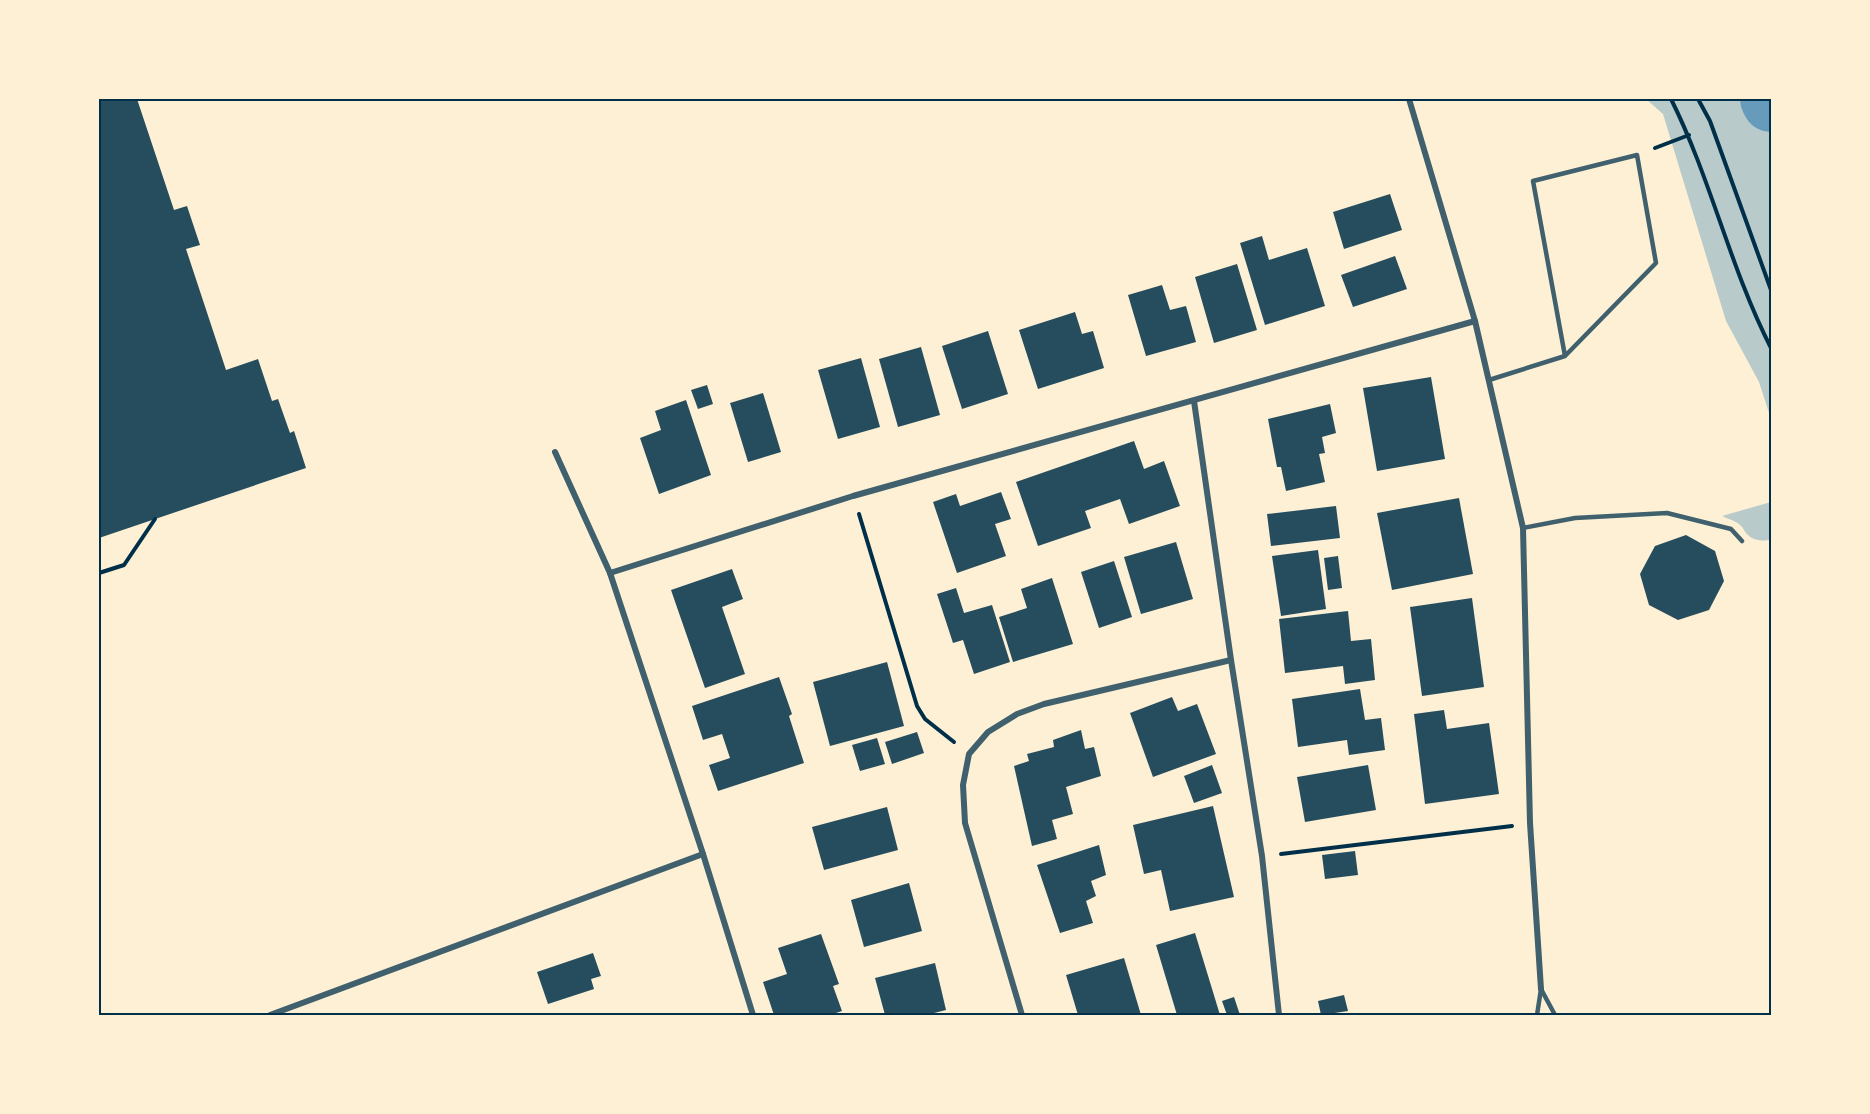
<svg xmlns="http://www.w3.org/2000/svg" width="1870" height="1114" viewBox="0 0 1870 1114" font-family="'Nunito Sans',sans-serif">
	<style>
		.green { fill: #b9caca }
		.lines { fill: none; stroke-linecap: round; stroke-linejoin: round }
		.river { stroke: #669bbc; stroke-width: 58 }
		.building { fill: #264d5e }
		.path { stroke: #003049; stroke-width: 4 }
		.service { stroke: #3f606c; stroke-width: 4.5 }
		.minor { stroke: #3f606c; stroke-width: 6 }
		.neatline { fill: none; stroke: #003049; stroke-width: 2 }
	</style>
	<rect width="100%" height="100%" fill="#fdf0d5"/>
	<g class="green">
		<polygon points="1646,99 1771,99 1771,419 1759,382 1726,321 1663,114"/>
		<path d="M1771,502V540C1763,541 1753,541 1747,534C1745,533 1743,527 1741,526C1737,521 1728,519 1722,516Z"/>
	</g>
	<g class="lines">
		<polyline class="river" points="1769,99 1771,103"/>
	</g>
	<g class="building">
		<polygon points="99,99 137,99 174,210 187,206 200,245 186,249 226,370 258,359 272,401 278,399 290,433 294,431 306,468 99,538"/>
		<polygon points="1390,194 1402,230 1344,249 1333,212"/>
		<polygon points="1262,236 1269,260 1307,248 1325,306 1265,325 1240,243"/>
		<polygon points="1395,256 1407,289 1353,307 1341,275"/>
		<polygon points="1237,264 1257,330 1214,343 1195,277"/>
		<polygon points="1162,285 1170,310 1186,306 1196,342 1146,356 1128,295"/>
		<polygon points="1075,312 1082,334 1093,331 1104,368 1038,389 1019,330"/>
		<polygon points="988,331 1008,394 962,409 942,346"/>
		<polygon points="921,347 940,415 898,427 879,359"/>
		<polygon points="861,358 880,427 838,439 818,370"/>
		<polygon points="1431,377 1445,459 1377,471 1363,388"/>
		<polygon points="707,385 713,404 698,409 691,390"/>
		<polygon points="763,393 781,452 748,462 730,403"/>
		<polygon points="686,400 711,475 659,494 640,438 661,430 655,411"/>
		<polygon points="1330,404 1336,433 1322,437 1325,453 1319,454 1325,482 1286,491 1281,467 1277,467 1268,419"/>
		<polygon points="1134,441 1144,469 1164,461 1180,506 1129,524 1120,499 1085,511 1091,528 1038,546 1016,482"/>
		<polygon points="1001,492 1011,519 995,524 1006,556 957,573 933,502 956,494 960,506"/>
		<polygon points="1459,498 1473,574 1392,590 1377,513"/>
		<polygon points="1336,506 1340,538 1271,546 1267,514"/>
		<polygon points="1686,535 1715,551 1724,581 1709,610 1678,620 1649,605 1640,574 1655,546"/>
		<polygon points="1176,542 1193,599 1141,614 1124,557"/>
		<polygon points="1318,550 1326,609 1281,616 1272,556"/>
		<polygon points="1338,556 1342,588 1328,590 1324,558"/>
		<polygon points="1114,561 1132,617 1099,628 1081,572"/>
		<polygon points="732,569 743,599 722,607 745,674 705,688 671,590"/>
		<polygon points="1052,578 1073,644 1013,662 999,617 1027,608 1021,589"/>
		<polygon points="956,588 964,613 992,605 1010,662 974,674 963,640 953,643 937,594"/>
		<polygon points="1472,598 1484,687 1422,696 1410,607"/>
		<polygon points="1348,611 1351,641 1371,639 1375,680 1345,684 1343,666 1285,673 1279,619"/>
		<polygon points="887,662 904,726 830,746 813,682"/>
		<polygon points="779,677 792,714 789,716 804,763 718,791 709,765 730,758 722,734 703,740 692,706"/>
		<polygon points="1360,689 1365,720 1381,718 1385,750 1349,755 1347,740 1298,747 1292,699"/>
		<polygon points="1172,697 1178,711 1197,704 1216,754 1153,777 1130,713"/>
		<polygon points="1444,710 1447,729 1489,723 1499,794 1425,804 1414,714"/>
		<polygon points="1081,730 1085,749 1094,747 1101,776 1066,787 1073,814 1052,820 1057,839 1032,846 1014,766 1029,761 1027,754 1054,747 1053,740"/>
		<polygon points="917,732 924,753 892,764 885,742"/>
		<polygon points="877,738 885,764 860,771 852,745"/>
		<polygon points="1212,765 1222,793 1194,803 1184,776"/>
		<polygon points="1368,765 1376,810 1305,822 1297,777"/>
		<polygon points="1213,806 1234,897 1170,911 1161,870 1144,874 1133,825"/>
		<polygon points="887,807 898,850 824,870 812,827"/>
		<polygon points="1099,845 1106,875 1091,881 1096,896 1086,901 1093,923 1060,933 1037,865"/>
		<polygon points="1355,851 1358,875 1325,879 1322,855"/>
		<polygon points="909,883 922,931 864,947 851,900"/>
		<polygon points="1195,933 1220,1015 1177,1015 1156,945"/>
		<polygon points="821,934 839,984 833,986 842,1011 830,1015 774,1015 763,982 787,974 778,948"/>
		<polygon points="593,953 601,976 591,979 594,989 548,1004 537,972"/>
		<polygon points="1124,958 1141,1015 1078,1015 1066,975"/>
		<polygon points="935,963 946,1010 926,1015 885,1015 875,978"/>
		<polygon points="1344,995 1348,1011 1321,1015 1318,1001"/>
		<polygon points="1234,997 1240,1015 1227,1015 1222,1001"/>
	</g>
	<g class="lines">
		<g class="path">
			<path d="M1671,99C1711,179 1730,268 1771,348"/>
			<polyline points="1698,99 1710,121 1771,290"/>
			<polyline points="1655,148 1689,135"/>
			<polyline points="859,514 917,706 925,719 954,742"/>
			<polyline points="99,573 124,565 155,519"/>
			<polyline points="1281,854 1512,826"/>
		</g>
		<g class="service">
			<polyline points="1489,380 1565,356 1656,263 1637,155 1533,181 1565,356"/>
			<polyline points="1523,528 1575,518 1667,513 1731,529 1742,541"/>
			<polyline points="1541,989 1555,1015"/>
			<polyline points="1537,1015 1541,989"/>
		</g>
		<g class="minor">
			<polyline points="1409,99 1475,321 1523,528 1530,823 1541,989"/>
			<polyline points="1194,401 1231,660 1262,856 1279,1015"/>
			<polyline points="555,452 610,573 703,854 753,1015"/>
			<polyline points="610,573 853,496 1475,321"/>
			<polyline points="270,1015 703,854"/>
			<polyline points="1022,1015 965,823 963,785 969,754 988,732 1017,714 1044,704 1231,660"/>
		</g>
	</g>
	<rect width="1870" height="1114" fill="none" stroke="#fdf0d5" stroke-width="201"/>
	<rect x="100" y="100" width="1670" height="914" class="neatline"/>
</svg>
